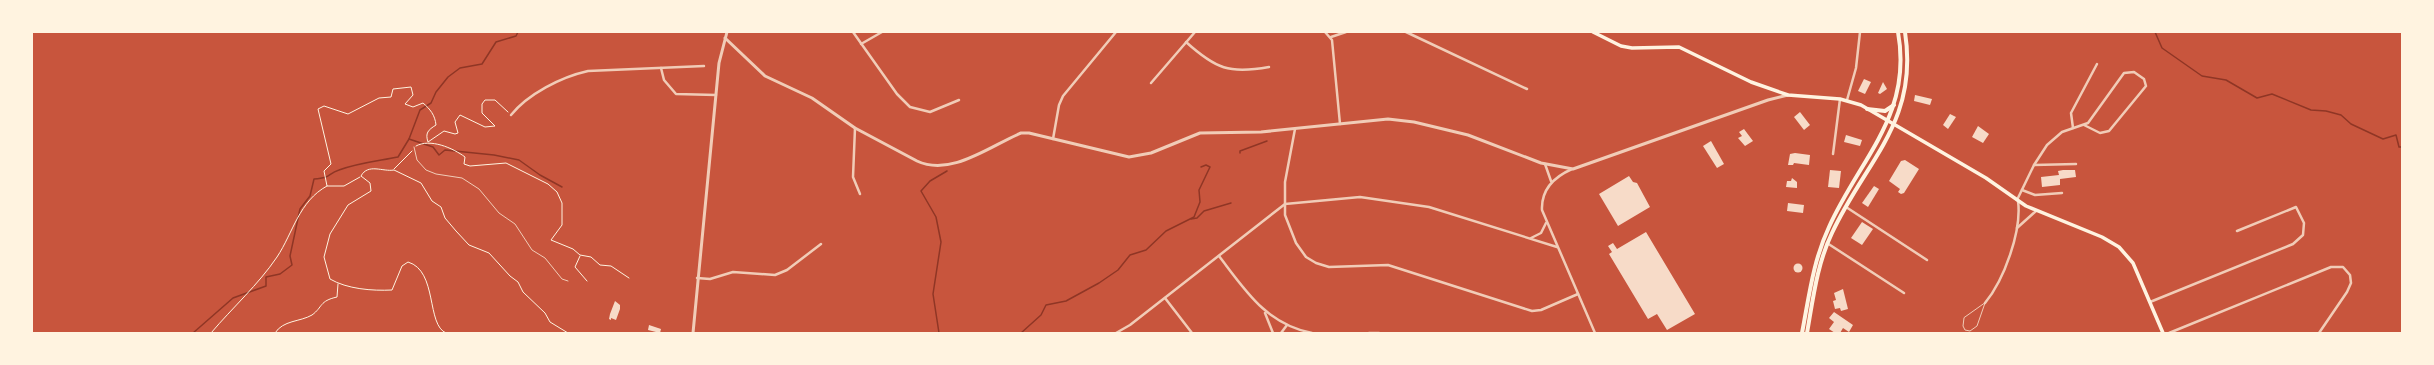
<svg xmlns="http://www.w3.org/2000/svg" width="2434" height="365" viewBox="0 0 2434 365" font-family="Georgia,serif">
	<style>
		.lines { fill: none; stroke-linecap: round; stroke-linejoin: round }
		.stream { stroke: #8f3625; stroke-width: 1.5 }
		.building { fill: #f7dbc8 }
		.path { stroke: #fff3e0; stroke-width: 1 }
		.service { stroke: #f1ccb7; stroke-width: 1 }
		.minor { stroke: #f1ccb7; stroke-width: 2.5 }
		.tertiary { stroke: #f1ccb7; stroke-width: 3 }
		.secondary { stroke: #fff3e0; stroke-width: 3.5 }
		.primary { stroke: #fff3e0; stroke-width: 4 }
	</style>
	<rect width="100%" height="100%" fill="#c8553d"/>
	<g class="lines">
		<g class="stream">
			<polyline points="2155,32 2162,48 2202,76 2226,80 2257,98 2272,94 2311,110 2326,111 2341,115 2351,124 2383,139 2396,135 2399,147 2402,147"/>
			<polyline points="409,139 433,147 439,155 445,150 494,155 519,160 540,175 562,187"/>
			<polyline points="1240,153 1240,151 1267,141"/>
			<polyline points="1191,219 1197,218 1204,211 1231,203"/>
			<path d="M193,333L233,298L266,286V277L280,274L292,265L290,256L300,209L310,196L314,179C332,178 327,174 339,170C358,163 378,161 398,157L409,139L420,110L431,103L436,92L448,77L460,68L482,64L496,42L516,36L518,32"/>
			<polyline points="939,333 933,294 941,242 936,217 921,191 930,181 947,171"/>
			<polyline points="1021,333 1041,315 1046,305 1066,301 1099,283 1118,270 1130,255 1146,250 1166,231 1194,217 1200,202 1199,190 1210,167 1206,165 1201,167"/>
		</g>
	</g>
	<g class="building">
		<polygon points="1864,79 1871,82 1865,94 1858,91"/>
		<polygon points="1883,82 1887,89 1880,94 1878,93"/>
		<polygon points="1915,95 1932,99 1930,105 1914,101"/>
		<polygon points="1800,112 1810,125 1804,130 1794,117"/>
		<polygon points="1950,114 1956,117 1948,129 1943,125"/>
		<polygon points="1978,126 1989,134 1983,143 1972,137"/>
		<polygon points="1744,129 1753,141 1745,146 1738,138 1742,136 1739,132"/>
		<polygon points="1846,135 1862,140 1860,146 1844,142"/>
		<polygon points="1711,141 1724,164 1717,168 1703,146"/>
		<polygon points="1795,153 1810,155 1809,165 1794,163 1793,165 1788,165 1790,154"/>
		<polygon points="1905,160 1919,169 1904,193 1901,194 1898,192 1900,189 1889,181 1901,161"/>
		<polygon points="1830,170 1841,171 1839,188 1828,187"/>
		<polygon points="2063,170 2075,170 2076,177 2060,179 2060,185 2042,187 2041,177 2059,175 2058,171"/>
		<polygon points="1629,176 1633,182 1637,183 1650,207 1618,226 1599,194"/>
		<polygon points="1792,178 1797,182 1797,188 1786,187 1787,181 1791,181"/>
		<polygon points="1874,186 1879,189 1868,207 1862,203"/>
		<polygon points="1788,203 1804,205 1803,213 1787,211"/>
		<polygon points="1862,222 1873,229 1862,245 1851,238"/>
		<polygon points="1646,232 1695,314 1667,330 1657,314 1648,319 1609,254 1612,252 1608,246 1613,243 1617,249"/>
		<circle cx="1798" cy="268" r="4.5"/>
		<polygon points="1843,289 1848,309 1841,311 1840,308 1835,309 1833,301 1836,300 1834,293"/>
		<polygon points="615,301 620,305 620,309 616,320 611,318 611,320 609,319 610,314"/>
		<polygon points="1834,312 1853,325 1849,332 1843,328 1840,333 1835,333 1829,329 1834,322 1829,318"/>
		<polygon points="649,325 661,329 660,333 648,330"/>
	</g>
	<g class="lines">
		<g class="path">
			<path d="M416,146C430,138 453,148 465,157L464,164L470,166L506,163L548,184L557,192L562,203V225L551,240L573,249L580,255L591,257L600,265L611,266L629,278"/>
			<polyline points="394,169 412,151"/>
			<path d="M360,177L344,186H327L324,171L331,164L318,109L324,106L348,114L379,98L391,97L393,89L411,87L413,95L405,104L413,107L423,103C430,109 435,115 436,125C428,130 425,133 428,142L444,131L455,134L458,133L455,122L460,115L485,127L495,126L482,113V104L485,100H495L508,112"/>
			<polyline points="580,256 575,267 587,281"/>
			<path d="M211,333C233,307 258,285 277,257C293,233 299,201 327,186"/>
			<path d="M275,333C283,320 300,322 312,315C323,307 319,301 337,297L338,284"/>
			<path d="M446,333C426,325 438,271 408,262L402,266L392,290C372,291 347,289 330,279L324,257L330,234L348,205L371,191L370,183L361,176C368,163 383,172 394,170L421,183L432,201L441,207L445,218L456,231L469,245L489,253L510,276L518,282L523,292L545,313L550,322L568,333"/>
		</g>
		<g class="service">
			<polyline points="414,147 417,160 426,170 436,174 462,178 479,189 499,213 515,224 532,250 545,258 562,279 568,281"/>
			<polygon points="1985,303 1977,326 1970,331 1965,330 1963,326 1964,318"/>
		</g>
		<g class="minor">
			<polyline points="853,32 897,94 910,107 930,112 959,100"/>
			<polyline points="1325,32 1332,40 1340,124"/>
			<polyline points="1406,32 1527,89"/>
			<polyline points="1331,37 1346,32"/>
			<path d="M1186,42C1216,69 1229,74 1269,67"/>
			<polyline points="861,44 882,32"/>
			<polyline points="661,68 664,80 676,94 716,95"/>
			<polyline points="1151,83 1195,32"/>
			<polyline points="1847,100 1856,68 1860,32"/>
			<path d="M511,115C528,94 561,77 588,71L704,66"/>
			<polyline points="855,128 853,177 860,194"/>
			<polyline points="2073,128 2071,113 2097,64"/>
			<polyline points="1295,129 1285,182 1285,215 1296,243 1306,257 1316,263 1329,267 1388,265 1532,311 1541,310 1578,294"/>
			<polyline points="1053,139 1059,105 1063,96 1116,32"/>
			<polyline points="1833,154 1840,99"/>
			<polyline points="1545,164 1551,181"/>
			<polyline points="2034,165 2076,164"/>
			<path d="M1572,169C1554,177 1541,189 1542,210L1595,333"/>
			<polyline points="2022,190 2035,195 2062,193"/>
			<polyline points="2017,200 2034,165 2047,145 2062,132 2088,123 2124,73 2134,72 2144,79 2146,86 2109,131 2100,133 2084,125"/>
			<polyline points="1846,207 1927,260"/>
			<polyline points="2017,228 2036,211"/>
			<polyline points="1531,238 1541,233 1546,223"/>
			<polyline points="1827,243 1904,293"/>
			<path d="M1219,256C1245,290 1266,324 1312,333"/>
			<polyline points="697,278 710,279 733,272 775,275 787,270 821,244"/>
			<polyline points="1165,298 1192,333"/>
			<polyline points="2150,302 2293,244 2303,235 2304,223 2296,207 2237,231"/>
			<path d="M1985,303C2004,280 2022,231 2018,201"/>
			<polyline points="1265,313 1273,333"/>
			<polyline points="1116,333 1130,325 1285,204 1360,197 1429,207 1557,247"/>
			<polyline points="1281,333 1287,325"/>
			<polyline points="1369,333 1379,333"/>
			<polyline points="2169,333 2331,267 2343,267 2350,275 2351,283 2347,292 2319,333"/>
		</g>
		<g class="tertiary">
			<path d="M725,38L765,76L812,98L855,128L917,161C951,177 990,146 1021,133H1029L1129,157L1151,153L1200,133L1261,132L1388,119L1414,122L1468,135L1541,163L1573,169L1768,100L1788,95"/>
			<polyline points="693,333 719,63 727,32"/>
		</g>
		<polyline class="secondary" points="1593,32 1621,46 1632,48 1679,47 1751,82 1788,95 1840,99 1861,105 1986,178 2026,206 2102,237 2119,247 2133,263 2163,333"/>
		<g class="primary">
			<polyline points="1867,109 1885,111 1894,105"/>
			<path d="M1802,333C1809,297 1813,261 1829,227C1860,158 1913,115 1898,32"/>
			<path d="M1807,333C1813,299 1817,264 1832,233C1866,160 1919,122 1905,32"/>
		</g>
	</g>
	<rect width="2434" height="365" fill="none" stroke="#fff3e0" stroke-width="66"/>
</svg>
